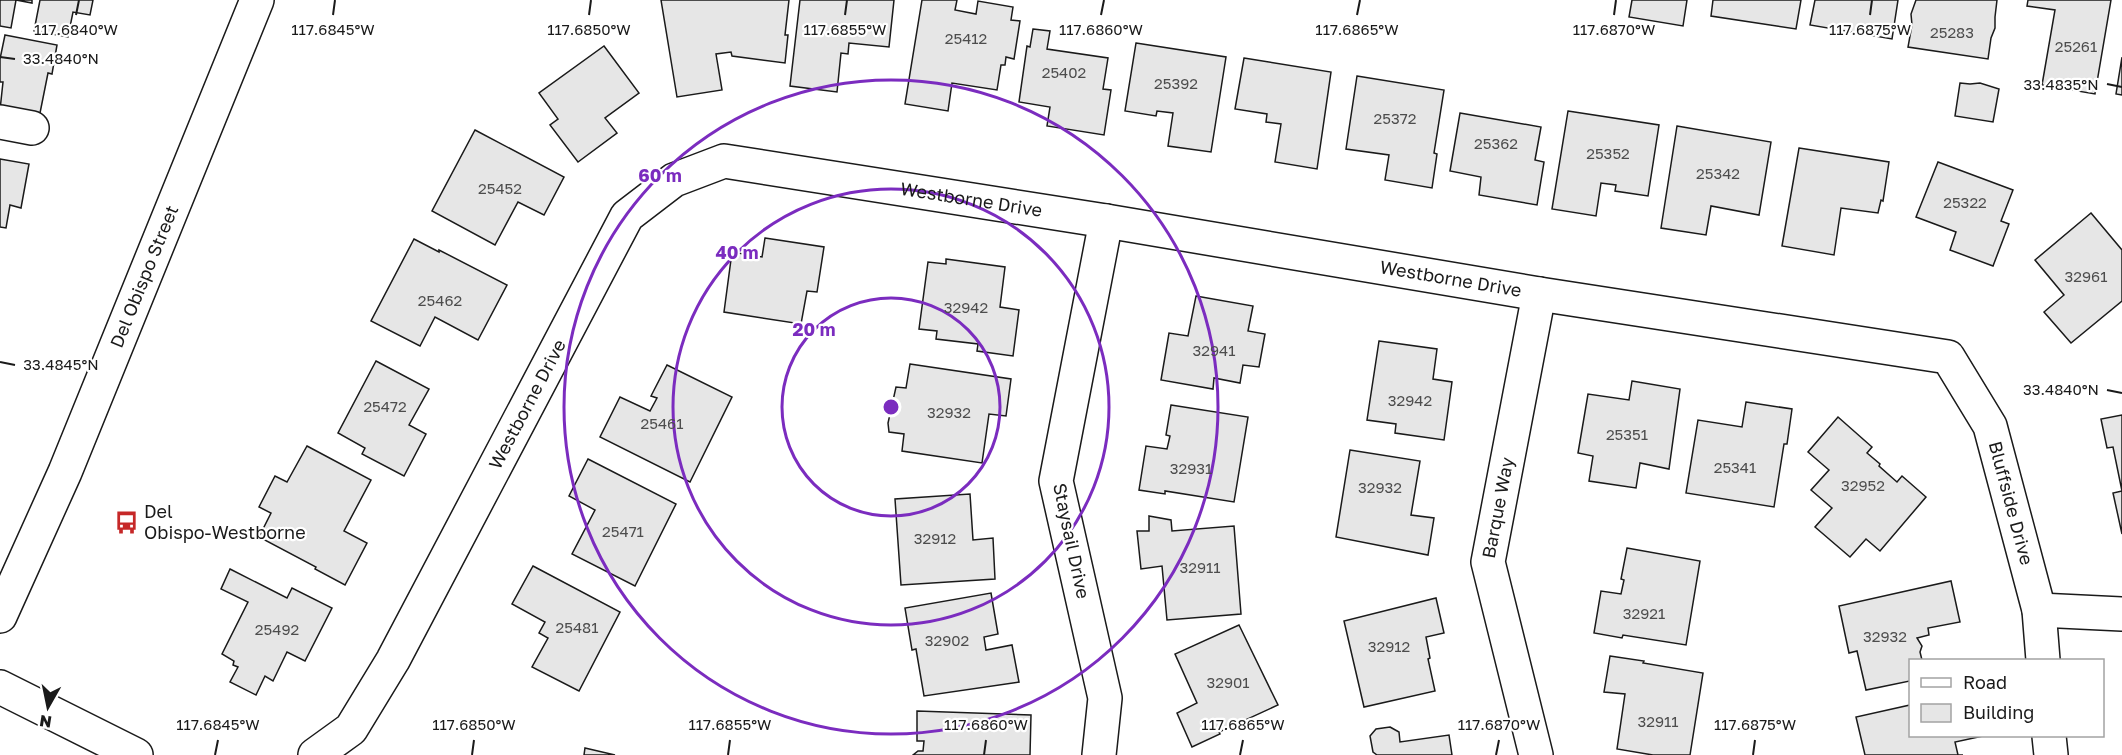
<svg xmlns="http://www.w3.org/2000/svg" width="2122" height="755" viewBox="0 0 2122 755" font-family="'Golos Text',sans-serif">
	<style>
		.building { fill: #e6e6e6; stroke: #1a1a1a; stroke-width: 1.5 }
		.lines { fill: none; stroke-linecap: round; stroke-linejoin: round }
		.minor-casing { stroke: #1a1a1a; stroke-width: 36 }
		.primary-casing { stroke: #1a1a1a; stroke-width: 36 }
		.minor { stroke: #fff; stroke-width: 33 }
		.primary { stroke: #fff; stroke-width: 33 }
		.ticks { fill: none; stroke: #1a1a1a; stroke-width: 2 }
		.ring { fill: none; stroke: #7b2cbf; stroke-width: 3 }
		.labels { text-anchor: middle; stroke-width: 4.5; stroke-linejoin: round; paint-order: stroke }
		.number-label { font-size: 15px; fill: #4d4d4d }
		.street-label { font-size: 18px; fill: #1a1a1a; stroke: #fff }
		.poi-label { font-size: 18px; fill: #1a1a1a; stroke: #fff; text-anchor: start }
		.ticks-label { font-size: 15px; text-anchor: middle; fill: #1a1a1a; stroke: #fff; stroke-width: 4.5; stroke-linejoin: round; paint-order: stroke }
		.centre { fill: #7b2cbf; stroke: #fff; stroke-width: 3 }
		.ring-label { font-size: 18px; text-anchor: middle; font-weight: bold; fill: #7b2cbf; stroke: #fff; stroke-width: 4.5; stroke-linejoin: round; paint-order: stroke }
	</style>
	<rect width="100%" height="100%" fill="#fff"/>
	<g class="building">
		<polygon points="0,0 32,0 32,3 16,0 11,28 0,26"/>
		<polygon points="40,0 93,0 90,15 73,12 68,37 34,31"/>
		<polygon points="661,0 789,0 785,35 788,35 785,63 732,56 731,52 716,54 722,90 677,97"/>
		<polygon points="800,0 894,0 889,47 849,43 848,54 841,53 837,92 790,86"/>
		<polygon points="922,0 957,0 955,10 976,14 978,1 1013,7 1011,20 1020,21 1014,59 1006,57 1005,65 1001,65 997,90 952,83 948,111 905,104"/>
		<polygon points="1632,0 1687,0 1683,26 1629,17"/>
		<polygon points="1713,0 1801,0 1796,29 1711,16"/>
		<polygon points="1815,0 1898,0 1892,39 1810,25"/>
		<polygon points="1916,0 1997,0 1995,17 1995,28 1991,38 1988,59 1908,47 1912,25 1911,14"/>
		<polygon points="2028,0 2111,0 2095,94 2042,85 2055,10 2027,6"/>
		<polygon points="1033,29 1050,31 1047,49 1108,58 1103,89 1111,90 1104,135 1047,126 1050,107 1019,102 1027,46 1030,47"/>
		<polygon points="5,35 57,45 52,74 48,73 39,118 0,110 3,82 0,82 0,59"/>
		<polygon points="1136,43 1226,57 1211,152 1168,146 1173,113 1157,111 1156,116 1125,111"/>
		<polygon points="604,46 639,93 605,118 617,133 578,162 550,125 558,119 539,93"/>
		<polygon points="2122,57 2122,95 2116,94"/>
		<polygon points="1244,58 1331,72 1317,169 1275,162 1281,124 1266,122 1267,114 1235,109"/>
		<polygon points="1357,76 1444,90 1434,153 1437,154 1432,188 1385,180 1389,155 1346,149"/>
		<polygon points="1960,83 1970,84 1980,83 1999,89 1993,122 1955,116"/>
		<polygon points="1568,111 1659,125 1648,196 1615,191 1616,185 1601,183 1596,216 1552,209"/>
		<polygon points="1460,113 1541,127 1535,160 1544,162 1537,205 1479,195 1481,177 1450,171"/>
		<polygon points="1677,126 1771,142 1759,215 1711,206 1706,235 1661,228"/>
		<polygon points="475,130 564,177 544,215 518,202 495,245 432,211"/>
		<polygon points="1799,148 1889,162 1883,201 1881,200 1878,213 1841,208 1834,255 1782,246"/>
		<polygon points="0,159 29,164 21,208 10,205 6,228 0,227"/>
		<polygon points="1938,162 2013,190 2001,221 2009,224 1993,266 1950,250 1956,232 1916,217"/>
		<polygon points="2091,213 2122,250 2122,301 2071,343 2044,312 2064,295 2035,260"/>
		<polygon points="765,238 824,247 817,292 807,291 801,324 724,312 732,252 762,257"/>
		<polygon points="414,239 439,252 439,250 507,285 478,340 435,317 420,346 371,321"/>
		<polygon points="946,259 1005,267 1000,307 1019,310 1013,356 977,351 978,344 936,339 937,331 919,329 928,262 946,264"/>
		<polygon points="1196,296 1253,306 1248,331 1265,334 1259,367 1243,365 1240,383 1214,378 1213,389 1161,380 1169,333 1188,336"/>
		<polygon points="1379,341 1437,349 1433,379 1452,382 1444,440 1395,433 1396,424 1367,420"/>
		<polygon points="376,361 429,389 409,425 426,434 404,476 362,454 365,448 338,433"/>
		<polygon points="910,364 1011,379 1006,416 989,414 982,463 902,451 904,434 889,432 888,423 896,387 906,388"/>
		<polygon points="667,365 732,397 690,482 600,437 620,397 650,411 657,398 651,396"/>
		<polygon points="1632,381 1680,389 1669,469 1640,463 1636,488 1589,481 1593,456 1578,453 1588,394 1629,400"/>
		<polygon points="1746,402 1792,409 1787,444 1784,444 1774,507 1686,493 1698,420 1742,427"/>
		<polygon points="1171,405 1248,417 1234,502 1165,491 1165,494 1139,490 1146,446 1167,449 1170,436 1166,435"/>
		<polygon points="2122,415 2122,534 2113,493 2122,491 2113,447 2107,448 2101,419"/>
		<polygon points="1838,417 1872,447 1867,453 1880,464 1879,466 1897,482 1902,476 1926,497 1880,551 1866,539 1850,557 1815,527 1832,508 1811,490 1829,470 1808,452"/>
		<polygon points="307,446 371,480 344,531 367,543 345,585 315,569 316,567 259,537 271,513 259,507 275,476 287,482"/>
		<polygon points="1350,450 1420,461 1411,515 1434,518 1428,555 1336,537"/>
		<polygon points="588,459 676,504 635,586 572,554 595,510 569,496"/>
		<polygon points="970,494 973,540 993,538 995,579 901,585 895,499"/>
		<polygon points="1149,516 1171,520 1172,531 1234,526 1241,614 1167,620 1162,566 1141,569 1137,531 1149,531"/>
		<polygon points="1627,548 1700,561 1686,645 1623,635 1622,638 1594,633 1601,591 1621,594 1624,580 1621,579"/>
		<polygon points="533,566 620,612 579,691 532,667 548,638 539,633 545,622 512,604"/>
		<polygon points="230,569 287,598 292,588 332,608 305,661 287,652 273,681 265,676 256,695 230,682 238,667 233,665 234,661 222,654 248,602 221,589"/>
		<polygon points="1951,581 1960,622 1928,628 1929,635 1917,638 1922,646 1920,652 1922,660 1910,660 1910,681 1866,690 1857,651 1849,653 1839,606"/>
		<polygon points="991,593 998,634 984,637 986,650 1012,645 1019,682 924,696 916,649 912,650 905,608"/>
		<polygon points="1436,598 1444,633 1426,637 1430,658 1428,659 1435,691 1364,707 1344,621"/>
		<polygon points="1239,625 1278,705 1219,732 1220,734 1192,747 1177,713 1197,703 1175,654"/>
		<polygon points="1610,656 1644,661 1643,663 1703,673 1690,755 1653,755 1617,749 1625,694 1604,692"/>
		<polygon points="1910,705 1910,736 1983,736 1955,742 1958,755 1963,755 1865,755 1856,717"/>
		<polygon points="917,711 1031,715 1030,755 913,755 918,751 923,751 924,741 917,741"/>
		<polygon points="1390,727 1399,732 1400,742 1449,735 1452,755 1377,755 1373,752 1370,736 1376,729"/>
		<polygon points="585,748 615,755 584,755"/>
	</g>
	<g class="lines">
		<defs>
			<g id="minor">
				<polyline points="0,122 32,128"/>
				<polyline points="2039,610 2122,614"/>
				<polyline points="0,687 136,755"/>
				<polyline points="2049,736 2051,755"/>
				<path id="s1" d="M315,755L351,729L393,660L627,216L674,180L724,161L1106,221L1539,294L1948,357L1990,426L2039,610L2043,660"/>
				<polyline points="1099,755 1105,698 1056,481 1106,221"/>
				<path id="s2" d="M1536,755L1488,562L1539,294"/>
			</g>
			<g id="primary">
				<path id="s3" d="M0,616L65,472L257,0"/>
			</g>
		</defs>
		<use href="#minor" class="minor-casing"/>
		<use href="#primary" class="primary-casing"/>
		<use href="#minor" class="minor"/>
		<use href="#primary" class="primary"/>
	</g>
	<path class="ticks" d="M76,15L79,0M333,15L335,0M589,15L591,0M845,15L847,0M1101,15L1104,0M1357,15L1360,0M1614,15L1616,0M1870,15L1872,0M0,57L15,59M2107,84L2122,87M0,362L15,365M2107,390L2122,393M215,755L218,740M472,755L474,740M728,755L730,740M984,755L986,740M1240,755L1243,740M1496,755L1499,740M1753,755L1755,740"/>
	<g class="ring">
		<circle cx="891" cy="407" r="109"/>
		<circle cx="891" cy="407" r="218"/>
		<circle cx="891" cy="407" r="327"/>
	</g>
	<defs>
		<symbol id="bus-bare" viewBox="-9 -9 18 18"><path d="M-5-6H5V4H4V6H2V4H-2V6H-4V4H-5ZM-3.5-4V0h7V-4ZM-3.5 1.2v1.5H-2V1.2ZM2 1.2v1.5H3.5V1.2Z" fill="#c62828" stroke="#fff" stroke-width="2.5" paint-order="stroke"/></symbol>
	</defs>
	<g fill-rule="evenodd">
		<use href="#bus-bare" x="110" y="506" width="33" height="33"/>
	</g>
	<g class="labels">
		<g class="number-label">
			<text x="1952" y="38">25283</text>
			<text x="966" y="44">25412</text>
			<text x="2076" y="52">25261</text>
			<text x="1064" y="78">25402</text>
			<text x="1176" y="89">25392</text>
			<text x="1395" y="124">25372</text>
			<text x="1496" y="149">25362</text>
			<text x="1608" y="159">25352</text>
			<text x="1718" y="179">25342</text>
			<text x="500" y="194">25452</text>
			<text x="1965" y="208">25322</text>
			<text x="2086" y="282">32961</text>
			<text x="440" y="306">25462</text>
			<text x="966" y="313">32942</text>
			<text x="1214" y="356">32941</text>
			<text x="1410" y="406">32942</text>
			<text x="385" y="412">25472</text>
			<text x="949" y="418">32932</text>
			<text x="662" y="429">25461</text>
			<text x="1627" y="440">25351</text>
			<text x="1735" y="473">25341</text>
			<text x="1191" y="474">32931</text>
			<text x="1863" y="491">32952</text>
			<text x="1380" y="493">32932</text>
			<text x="623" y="537">25471</text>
			<text x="935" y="544">32912</text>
			<text x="1200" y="573">32911</text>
			<text x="1644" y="619">32921</text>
			<text x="577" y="633">25481</text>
			<text x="277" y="635">25492</text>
			<text x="1885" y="642">32932</text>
			<text x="947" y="646">32902</text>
			<text x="1389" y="652">32912</text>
			<text x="1228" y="688">32901</text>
			<text x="1658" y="727">32911</text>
		</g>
		<g class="street-label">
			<text dy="6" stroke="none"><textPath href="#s1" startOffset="990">Westborne Drive</textPath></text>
			<text dy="6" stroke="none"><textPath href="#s3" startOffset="369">Del Obispo Street</textPath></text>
			<text dy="6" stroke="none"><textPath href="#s1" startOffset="1476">Westborne Drive</textPath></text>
			<text dy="6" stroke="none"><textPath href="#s1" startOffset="414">Westborne Drive</textPath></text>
			<text dy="6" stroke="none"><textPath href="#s1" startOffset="2140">Bluffside Drive</textPath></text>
			<text dy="6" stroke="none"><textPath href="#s2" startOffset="254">Barque Way</textPath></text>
			<text transform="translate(1071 541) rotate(78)" y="6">Staysail Drive</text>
		</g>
		<g class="poi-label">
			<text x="144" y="518">Del<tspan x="144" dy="21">Obispo-Westborne</tspan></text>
		</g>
	</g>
	<g class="ticks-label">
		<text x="76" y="35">117.6840°W</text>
		<text x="845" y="35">117.6855°W</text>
		<text x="1357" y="35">117.6865°W</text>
		<text x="1614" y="35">117.6870°W</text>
		<text x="333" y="35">117.6845°W</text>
		<text x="589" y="35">117.6850°W</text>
		<text x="1101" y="35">117.6860°W</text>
		<text x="1870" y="35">117.6875°W</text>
		<text x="61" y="64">33.4840°N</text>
		<text x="2061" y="90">33.4835°N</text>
		<text x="61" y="370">33.4845°N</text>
		<text x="2061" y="395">33.4840°N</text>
		<text x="218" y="730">117.6845°W</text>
		<text x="474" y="730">117.6850°W</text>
		<text x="730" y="730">117.6855°W</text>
		<text x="986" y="730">117.6860°W</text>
		<text x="1243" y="730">117.6865°W</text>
		<text x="1499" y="730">117.6870°W</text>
		<text x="1755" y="730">117.6875°W</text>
	</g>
	<circle cx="891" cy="407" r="9" class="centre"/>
	<g class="ring-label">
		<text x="660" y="182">60 m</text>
		<text x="737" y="259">40 m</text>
		<text x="814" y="336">20 m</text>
	</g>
	<rect x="1909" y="659" width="195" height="78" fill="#ffffff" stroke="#a3a3a3" stroke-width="1.5"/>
	<rect x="1921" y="678" width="30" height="9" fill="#ffffff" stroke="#a3a3a3" stroke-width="1.5"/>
	<text x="1963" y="689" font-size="18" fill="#1a1a1a">Road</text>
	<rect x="1921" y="704" width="30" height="18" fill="#e6e6e6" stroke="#a3a3a3" stroke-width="1.5"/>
	<text x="1963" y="719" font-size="18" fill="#1a1a1a">Building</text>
	<g transform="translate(48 707) rotate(189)" stroke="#ffffff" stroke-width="4.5" paint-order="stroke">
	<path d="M0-4.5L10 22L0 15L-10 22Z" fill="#1a1a1a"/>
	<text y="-9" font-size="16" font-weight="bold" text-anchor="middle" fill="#1a1a1a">N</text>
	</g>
</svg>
